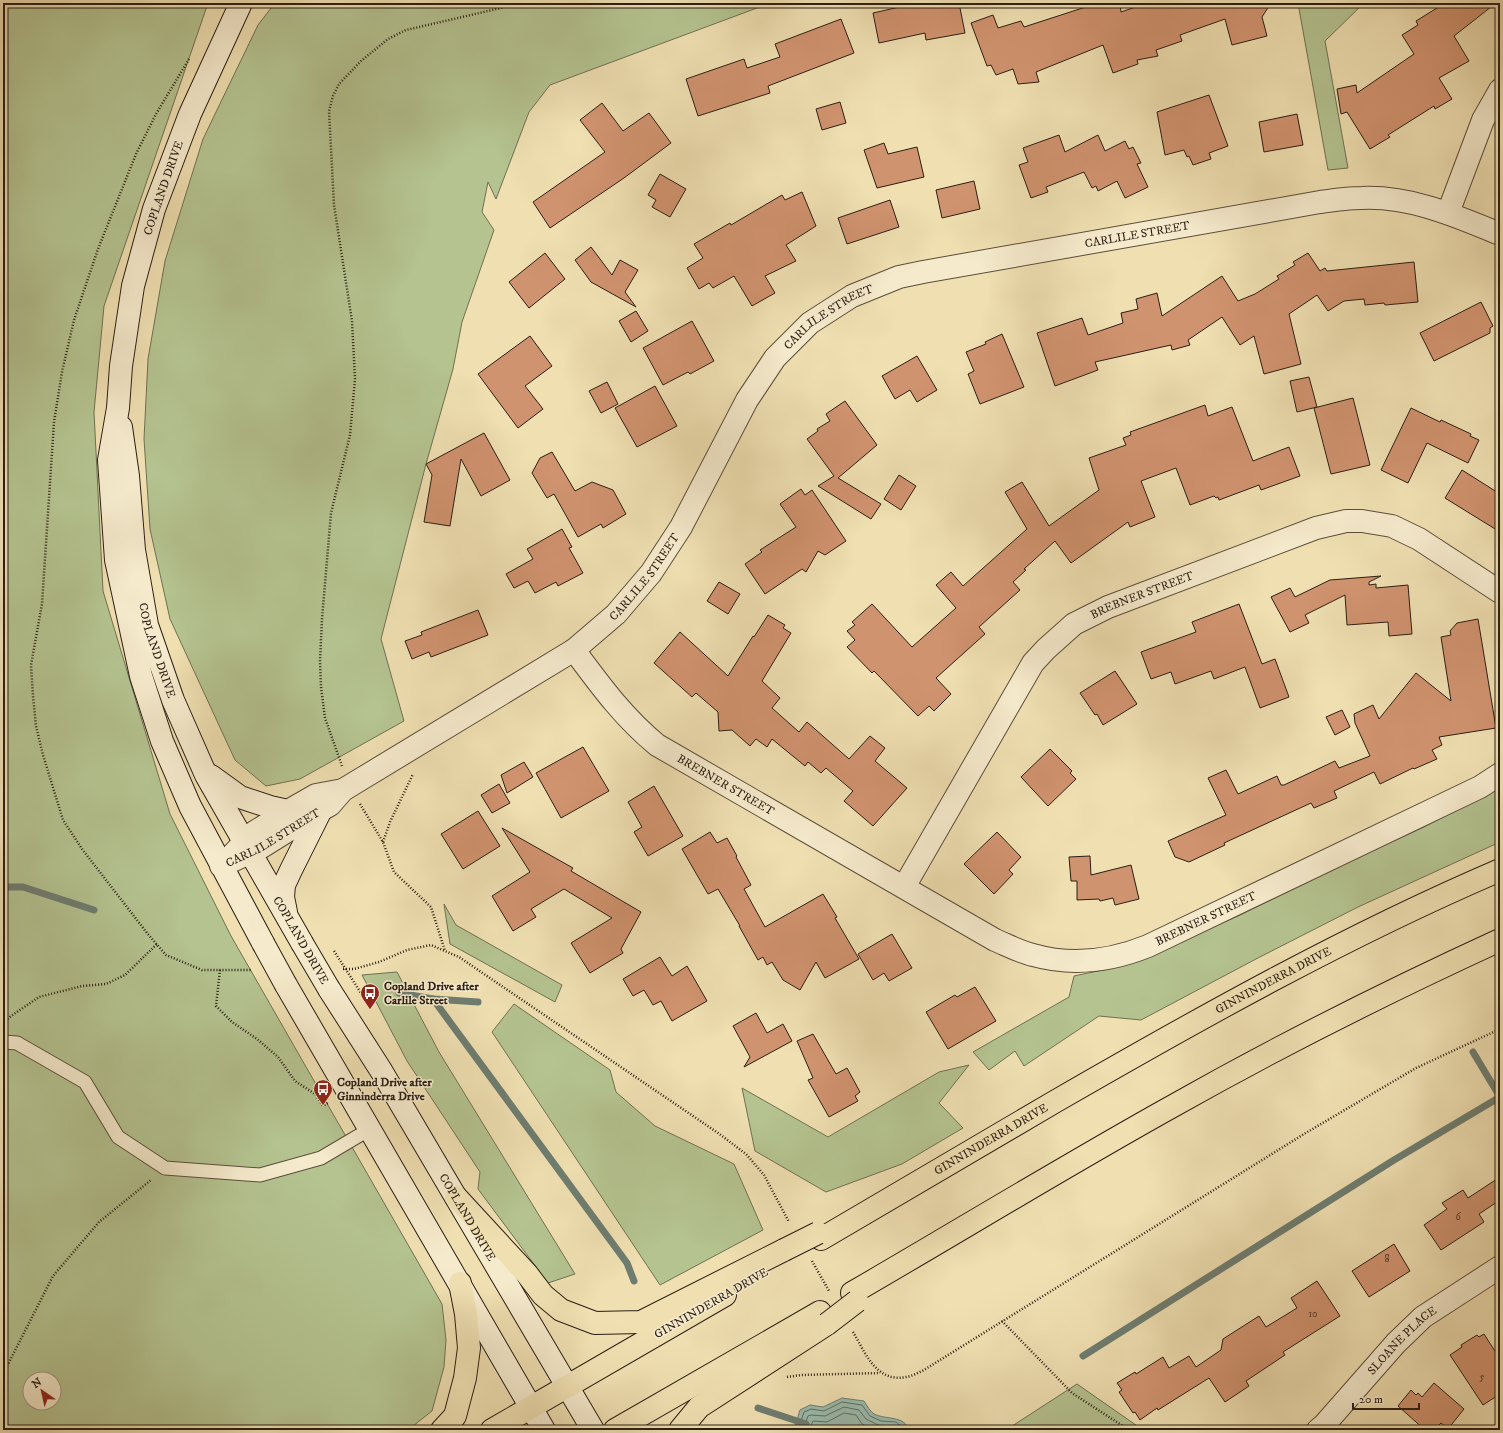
<svg xmlns="http://www.w3.org/2000/svg" width="1503" height="1433" viewBox="0 0 1503 1433" font-family="'IM FELL DW Pica',serif">
	<style>
		.green { fill: #b4c390; stroke: #707052; fill-rule: evenodd }
		.water { fill: #9abcae; stroke: #6e7d70 }
		.lines { fill: none; stroke-linecap: round; stroke-linejoin: round }
		.shore { stroke: #626d61; stroke-width: 1 }
		.stream { stroke: #6e7d70; stroke-width: 7 }
		.building { fill: #d0936f; stroke: #2b1e14 }
		.lane-casing { stroke: #5c4e3b; stroke-width: 15 }
		.street-casing { stroke: #5c4e3b; stroke-width: 24 }
		.secondary-casing { stroke: #2b1e14; stroke-width: 24 }
		.primary-casing { stroke: #2b1e14; stroke-width: 24 }
		.path { stroke: #2b1e14; stroke-width: 2.5; stroke-dasharray: 1 2; stroke-linecap: butt }
		.lane { stroke: #f5eacc; stroke-width: 13 }
		.street { stroke: #f5eacc; stroke-width: 22 }
		.secondary { stroke: #f5eacc; stroke-width: 22 }
		.primary { stroke: #efdfb1; stroke-width: 22 }
		.secondary-bridge-casing { stroke: #2b1e14; stroke-width: 24; stroke-linecap: butt }
		.primary-bridge-casing { stroke: #2b1e14; stroke-width: 24; stroke-linecap: butt }
		.path-bridge { stroke: #2b1e14; stroke-width: 2.5; stroke-dasharray: 1 2; stroke-linecap: butt }
		.secondary-bridge { stroke: #f5eacc; stroke-width: 22 }
		.primary-bridge { stroke: #efdfb1; stroke-width: 22 }
		.labels { text-anchor: middle; stroke-width: 3; stroke-linejoin: round; paint-order: stroke }
		.number-label { font-size: 10px; fill: #543b2b }
		.street-label { font-size: 12px; fill: #2b1e14; stroke: #f5eacc }
		.poi-label { font-size: 12px; font-weight: bold; fill: #2b1e14; stroke: #f5eacc; text-anchor: start }
	</style>
	<rect width="100%" height="100%" fill="#efdfb1"/>
	<filter id="stains"><feTurbulence type="fractalNoise" baseFrequency=".005" numOctaves="4"/><feColorMatrix values="0 0 0 0 .2 0 0 0 0 .09 0 0 0 0 .02 0 0 0 .5 -.17"/></filter>
	<radialGradient id="worn" r=".72"><stop offset=".6" stop-color="#630" stop-opacity="0"/><stop offset="1" stop-color="#630" stop-opacity=".3"/></radialGradient>
	<g class="green">
		<path d="M3,3H208L104,306L94,412L103,591L170,814L231,936L442,1304L446,1340L444,1367L432,1411L408,1430H3ZM30,1379H54V1403H30Z"/>
		<polygon points="275,3 787,3 757,8 550,85 529,112 496,199 488,182 482,212 494,230 462,322 453,369 426,464 381,639 404,721 300,779 266,786 235,760 170,619 150,529 144,439 148,359 165,261 203,139 258,25"/>
		<polygon points="1298,3 1364,3 1325,41 1348,168 1328,170"/>
		<polygon points="1500,788 1500,842 1358,907 1256,959 1141,1020 1099,1016 1024,1066 1015,1051 989,1070 973,1052 1069,997 1074,976 1126,965 1238,916 1335,868 1422,828"/>
		<polygon points="444,904 456,925 562,985 555,1002 450,944"/>
		<polygon points="397,972 439,1052 575,1274 548,1283 478,1189 480,1172 407,1061 362,975"/>
		<polygon points="514,1004 610,1070 616,1092 655,1126 734,1164 763,1230 660,1285 492,1032"/>
		<polygon points="969,1065 939,1103 963,1128 902,1164 826,1192 755,1151 742,1088 828,1137 939,1072"/>
		<polygon points="1077,1384 1143,1430 1006,1430"/>
	</g>
	<path class="water" d="M842,1398L864,1401C867,1406 870,1411 874,1414C886,1420 904,1415 909,1430H794L800,1410L810,1405L823,1407Z"/>
	<g class="lines">
		<g class="shore">
			<polyline points="798,1430 804,1412 811,1409 824,1411 842,1402 862,1405 870,1416 881,1421 896,1422 905,1430"/>
			<polyline points="803,1430 808,1416 811,1415 825,1416 844,1407 859,1410 866,1419 878,1425 894,1427 898,1430"/>
			<polyline points="809,1430 813,1421 827,1422 844,1413 856,1415 862,1424 874,1430"/>
		</g>
		<g class="stream">
			<polyline points="3,887 23,887 94,910"/>
			<polyline points="399,993 433,999 627,1263 634,1281"/>
			<polyline points="433,999 478,1002"/>
			<polyline points="1473,1052 1500,1097"/>
			<polyline points="1083,1356 1394,1160 1500,1097"/>
			<polyline points="758,1408 806,1424"/>
		</g>
	</g>
	<g class="building">
		<polygon points="917,3 959,3 965,33 926,40 925,33 879,43 873,13"/>
		<polygon points="1098,3 1120,3 1121,12 1147,3 1271,3 1262,17 1267,36 1232,45 1225,19 1180,35 1182,41 1156,50 1158,56 1137,60 1138,64 1113,73 1103,45 1036,72 1039,82 1018,84 1013,69 996,75 991,65 987,66 971,23 993,15 998,28 1021,21 1024,27"/>
		<polygon points="1445,3 1496,3 1454,36 1469,61 1439,78 1452,99 1435,109 1434,106 1388,135 1390,137 1370,149 1347,112 1341,114 1337,89 1356,85 1357,93 1414,54 1402,35 1418,25 1416,21"/>
		<polygon points="841,19 854,53 768,86 770,93 698,116 686,79 744,59 747,68 780,57 775,44"/>
		<polygon points="1209,95 1228,146 1209,153 1211,159 1193,165 1189,156 1187,157 1184,150 1165,155 1157,112"/>
		<polygon points="840,102 846,123 822,130 816,109"/>
		<polygon points="602,103 623,131 649,113 671,143 624,178 550,228 533,202 605,152 580,120"/>
		<polygon points="1297,114 1303,145 1264,152 1259,122"/>
		<polygon points="1059,135 1065,152 1098,135 1105,151 1125,141 1129,149 1133,147 1141,163 1137,164 1148,187 1125,198 1117,181 1098,191 1096,186 1092,188 1084,172 1046,187 1048,192 1031,198 1019,165 1028,162 1023,148"/>
		<polygon points="884,143 888,154 917,147 924,177 877,188 864,150"/>
		<polygon points="660,174 686,189 670,217 652,207 656,200 648,195"/>
		<polygon points="974,181 980,209 942,218 936,190"/>
		<polygon points="802,192 816,226 786,245 796,261 765,276 775,293 752,306 734,276 713,288 709,283 699,289 687,268 703,258 694,244 730,223 731,225 782,195 785,200"/>
		<polygon points="890,200 899,227 847,244 838,218"/>
		<polygon points="591,247 612,275 620,260 638,270 625,292 636,307 591,282 575,260"/>
		<polygon points="545,253 565,279 529,308 509,282"/>
		<polygon points="1308,253 1320,271 1325,268 1327,271 1414,262 1418,302 1385,305 1384,303 1365,305 1364,299 1344,301 1328,311 1317,295 1289,314 1301,364 1264,374 1254,336 1240,345 1222,317 1188,340 1190,345 1172,350 1171,345 1095,362 1098,370 1055,386 1037,333 1082,318 1088,335 1123,323 1121,313 1138,309 1136,299 1157,293 1162,316 1222,276 1238,301 1255,294 1279,279 1277,276 1295,265 1293,262"/>
		<polygon points="1481,302 1493,326 1490,328 1490,333 1434,361 1420,333"/>
		<polygon points="636,311 648,331 631,342 619,321"/>
		<polygon points="692,321 714,361 690,374 688,372 663,385 643,348"/>
		<polygon points="1002,334 1024,387 980,404 968,374 974,371 966,352 986,344 985,342"/>
		<polygon points="530,336 552,366 525,386 543,409 518,428 478,374"/>
		<polygon points="917,356 937,390 917,402 910,390 895,399 882,376"/>
		<polygon points="1309,377 1317,407 1297,412 1290,381"/>
		<polygon points="607,382 618,404 601,413 589,391"/>
		<polygon points="655,386 677,426 637,447 615,408"/>
		<polygon points="1353,398 1370,465 1331,474 1314,408"/>
		<polygon points="845,401 877,445 838,478 881,504 871,519 818,486 834,476 807,439 818,431 817,429 830,421 826,414"/>
		<polygon points="1205,405 1208,416 1232,407 1253,461 1289,447 1300,476 1261,490 1259,485 1219,500 1218,497 1216,498 1214,496 1190,505 1176,468 1141,481 1155,517 1130,527 1128,522 1071,563 1055,541 1024,569 1026,570 1013,582 1020,590 979,627 985,634 936,678 951,694 934,711 929,706 918,716 874,671 872,673 847,647 855,640 847,631 855,625 852,622 872,604 912,647 956,608 936,585 951,572 963,586 1027,529 1005,492 1022,482 1049,526 1099,490 1089,458 1126,445 1123,438 1131,435 1130,432"/>
		<polygon points="1411,408 1440,422 1441,420 1471,434 1470,436 1479,440 1468,463 1427,443 1408,483 1381,470"/>
		<polygon points="484,433 510,480 481,496 461,459 450,526 424,522 432,475 426,464"/>
		<polygon points="552,452 575,491 592,482 613,490 626,514 603,528 601,524 578,537 554,494 547,498 532,473 540,458"/>
		<polygon points="1462,470 1500,494 1500,532 1445,498"/>
		<polygon points="899,475 916,486 901,510 884,499"/>
		<polygon points="801,489 805,495 812,490 846,541 825,555 818,551 806,572 802,569 765,594 745,564 762,552 760,550 796,527 780,504"/>
		<polygon points="562,529 572,547 569,548 583,573 558,586 556,582 535,593 528,581 514,588 506,574 533,559 527,549"/>
		<polygon points="1381,576 1369,582 1369,585 1376,584 1376,588 1408,585 1412,634 1389,636 1388,622 1347,625 1345,595 1305,615 1309,623 1290,632 1271,597 1290,588 1295,597 1330,580"/>
		<polygon points="719,582 740,594 728,614 707,601"/>
		<polygon points="1239,604 1262,664 1275,659 1289,697 1260,708 1245,667 1214,679 1211,671 1175,684 1171,672 1151,679 1141,652 1196,632 1192,622"/>
		<polygon points="478,610 488,635 431,657 429,652 412,659 405,641 422,635 421,632"/>
		<polygon points="768,615 785,625 783,628 791,633 762,681 780,698 772,708 799,732 807,722 849,759 870,736 885,748 875,761 907,788 873,826 844,801 853,791 826,768 821,773 808,762 805,766 772,739 767,747 756,739 750,746 732,730 719,731 718,712 696,693 692,697 654,663 680,632 728,676 753,636 754,637"/>
		<polygon points="1478,619 1496,728 1439,737 1442,745 1432,750 1437,759 1414,769 1413,768 1380,784 1374,772 1334,791 1337,798 1314,808 1311,803 1224,843 1225,845 1189,862 1175,857 1168,841 1226,815 1208,778 1226,770 1238,794 1277,776 1281,785 1284,785 1335,761 1339,768 1370,756 1355,723 1354,714 1373,705 1379,719 1416,673 1451,701 1441,637 1451,635 1450,631 1457,623"/>
		<polygon points="1115,671 1137,704 1103,725 1097,714 1095,715 1080,693"/>
		<polygon points="1342,710 1350,727 1335,735 1326,717"/>
		<polygon points="583,747 609,791 561,818 536,773"/>
		<polygon points="1050,749 1072,771 1070,773 1076,779 1048,806 1021,777"/>
		<polygon points="524,762 533,777 507,793 501,775"/>
		<polygon points="499,784 510,803 492,813 481,795"/>
		<polygon points="654,786 683,836 648,856 634,832 642,827 628,802"/>
		<polygon points="478,811 500,846 463,869 441,834"/>
		<polygon points="502,828 573,868 571,871 641,912 621,949 623,953 590,973 571,943 612,918 564,889 531,909 536,917 513,931 492,896 530,872"/>
		<polygon points="710,832 717,843 727,838 737,856 736,857 751,885 744,889 765,927 823,894 837,917 835,918 859,959 825,978 816,962 800,990 783,980 772,962 767,965 763,957 758,960 739,926 740,926 718,889 708,894 682,849"/>
		<polygon points="997,832 1021,857 1009,870 1013,874 994,894 964,864"/>
		<polygon points="1090,856 1091,875 1131,865 1139,899 1115,905 1113,898 1100,901 1099,899 1077,900 1077,881 1071,881 1069,857"/>
		<polygon points="892,934 912,968 889,981 884,973 873,980 858,954"/>
		<polygon points="660,957 672,976 687,966 707,1001 672,1021 661,1001 653,1005 644,990 633,996 623,979"/>
		<polygon points="975,987 996,1021 948,1049 926,1012 955,995 957,997"/>
		<polygon points="756,1013 767,1033 783,1024 792,1041 744,1067 750,1057 733,1026"/>
		<polygon points="813,1034 836,1074 847,1068 860,1092 855,1096 858,1101 829,1117 808,1080 813,1078 797,1041"/>
		<polygon points="1500,1177 1500,1200 1479,1214 1484,1222 1441,1250 1424,1225 1447,1209 1442,1203 1463,1190 1468,1198"/>
		<polygon points="1394,1244 1410,1271 1369,1297 1352,1271"/>
		<polygon points="1317,1281 1340,1316 1283,1352 1285,1355 1246,1381 1249,1386 1225,1402 1209,1378 1158,1410 1157,1408 1140,1420 1135,1412 1133,1413 1119,1392 1122,1390 1117,1383 1135,1372 1136,1374 1163,1357 1169,1368 1189,1356 1196,1367 1221,1350 1223,1339 1259,1316 1266,1327 1297,1308 1291,1298"/>
		<polygon points="1484,1334 1500,1359 1500,1394 1483,1405 1450,1355 1462,1347 1461,1345 1477,1335 1479,1337"/>
		<polygon points="1434,1383 1464,1409 1448,1429 1441,1423 1434,1430 1425,1430 1398,1406 1411,1390 1416,1395 1418,1393 1422,1397"/>
	</g>
	<g class="lines">
		<defs>
			<polyline id="lane" points="3,1042 17,1043 85,1082 118,1137 165,1168 260,1175 321,1158 370,1129"/>
			<g id="street">
				<polyline points="1448,213 1483,120 1500,90"/>
				<path id="s1" d="M574,650C600,685 623,717 657,745L995,940C1007,945 1020,952 1033,955C1072,966 1111,961 1148,946L1480,787L1500,774"/>
				<polyline points="231,856 253,833 288,811 316,795 343,790"/>
				<path id="s2" d="M221,866L260,848L321,810L330,805L343,790L574,650L616,614L651,573L681,527L747,400L775,358L810,323L852,296L899,277L923,272L1320,202C1334,200 1348,198 1362,198C1411,196 1456,216 1500,234"/>
				<path id="s3" d="M904,887L1033,663L1046,649L1074,624L1108,607L1316,528L1346,521H1362L1392,526L1419,539L1500,592"/>
				<path id="s4" d="M1318,1430L1324,1425L1396,1343L1423,1317L1500,1267"/>
			</g>
			<g id="secondary">
				<polyline points="241,3 190,114 154,209 133,286 121,366 118,408 109,460 116,560 141,676 162,741 190,806 263,943"/>
				<path id="s5" d="M121,427L128,476L134,550L147,625L173,700L206,775L302,943"/>
				<polyline points="211,776 240,797 270,807 288,811"/>
				<polyline points="286,912 283,897 284,885 291,870 321,810"/>
				<polyline points="286,985 544,1430"/>
				<path id="s6" d="M329,989L382,1072L593,1430"/>
			</g>
			<g id="primary">
				<polyline points="456,1197 527,1274 543,1295 561,1310 595,1323 641,1322 784,1250"/>
				<path id="s7" d="M821,1239C899,1193 977,1147 1056,1101C1200,1018 1346,936 1500,870"/>
				<path d="M852,1293C959,1231 1065,1166 1173,1106C1279,1046 1389,991 1500,940"/>
				<polyline points="442,1430 455,1416 465,1378 469,1348 466,1314 460,1283"/>
				<polyline points="492,1430 725,1295"/>
				<polyline points="615,1430 820,1312"/>
				<polyline points="680,1430 699,1407 827,1324"/>
			</g>
		</defs>
		<use href="#lane" class="lane-casing"/>
		<use href="#street" class="street-casing"/>
		<use href="#secondary" class="secondary-casing"/>
		<use href="#primary" class="primary-casing"/>
		<g class="path">
			<polyline points="189,59 156,114 136,154 98,249 74,320 62,372 54,422 42,604 31,665 33,696 36,726 43,755 63,820 82,849 147,933 166,955 202,970 252,970"/>
			<polyline points="342,766 325,718 321,687 320,661 322,619 331,513 350,435 355,379 352,321 334,205 329,111 333,96 339,84 361,61 388,39 406,30 501,8 514,3"/>
			<polyline points="360,804 383,842 394,872 431,907 445,951"/>
			<polyline points="383,842 390,822 413,774"/>
			<polyline points="343,969 354,969 379,962 407,950 431,945 459,957 718,1133 746,1154 764,1175 789,1222"/>
			<polyline points="220,970 216,1006 232,1022 257,1039 278,1057 295,1081 315,1094 323,1106 328,1103"/>
			<polyline points="3,1023 11,1016 39,997 82,986 106,984 125,975 157,944"/>
			<polyline points="812,1261 829,1291"/>
			<polyline points="1002,1321 1072,1393 1129,1430"/>
			<path d="M853,1332C865,1352 876,1383 906,1377C912,1376 918,1373 924,1370L1304,1134L1416,1068L1500,1029"/>
			<polyline points="3,1374 53,1276 99,1222 151,1180"/>
			<polyline points="787,1377 801,1375 880,1373"/>
		</g>
		<use href="#lane" class="lane"/>
		<use href="#street" class="street"/>
		<use href="#secondary" class="secondary"/>
		<use href="#primary" class="primary"/>
		<defs>
			<g id="secondary-bridge">
				<polyline points="263,943 286,985"/>
				<polyline points="302,943 329,989"/>
			</g>
			<g id="primary-bridge">
				<polyline points="784,1250 818,1233"/>
				<polyline points="827,1324 857,1301"/>
			</g>
		</defs>
		<use href="#secondary-bridge" class="secondary-bridge-casing"/>
		<use href="#primary-bridge" class="primary-bridge-casing"/>
		<polyline class="path-bridge" points="334,951 368,1004"/>
		<use href="#secondary-bridge" class="secondary-bridge"/>
		<use href="#primary-bridge" class="primary-bridge"/>
	</g>
	<defs>
		<symbol id="bus-pin" viewBox="-11 -11 22 30"><path d="M0 17L-7.5 6A9.5 9.5 0 1 1 7.5 6Z" fill="#8f2418" stroke="#f5eacc"/><path d="M-5-6H5V4H4V6H2V4H-2V6H-4V4H-5ZM-3.5-4V0h7V-4ZM-3.5 1.2v1.5H-2V1.2ZM2 1.2v1.5H3.5V1.2Z" fill="#fff"/></symbol>
	</defs>
	<g fill-rule="evenodd">
		<use href="#bus-pin" x="359" y="982" width="22" height="30"/>
		<use href="#bus-pin" x="312" y="1078" width="22" height="30"/>
	</g>
	<g class="labels">
		<g class="number-label">
			<text x="1458" y="1220">6</text>
			<text x="1387" y="1262">8</text>
			<text x="1313" y="1317">10</text>
			<text x="1482" y="1380">5</text>
		</g>
		<g class="street-label">
			<text transform="translate(163 188) rotate(-71)" y="4">COPLAND DRIVE</text>
			<text dy="4" stroke="none"><textPath href="#s2" startOffset="1165">CARLILE STREET</textPath></text>
			<text dy="4" stroke="none"><textPath href="#s2" startOffset="841">CARLILE STREET</textPath></text>
			<text dy="4" stroke="none"><textPath href="#s2" startOffset="517">CARLILE STREET</textPath></text>
			<text dy="4" stroke="none"><textPath href="#s3" startOffset="389">BREBNER STREET</textPath></text>
			<text dy="4" stroke="none"><textPath href="#s5" startOffset="227">COPLAND DRIVE</textPath></text>
			<text dy="4" stroke="none"><textPath href="#s1" startOffset="206">BREBNER STREET</textPath></text>
			<text dy="4" stroke="none"><textPath href="#s2" startOffset="59">CARLILE STREET</textPath></text>
			<text dy="4" stroke="none"><textPath href="#s1" startOffset="739">BREBNER STREET</textPath></text>
			<text transform="translate(301 940) rotate(60)" y="4">COPLAND DRIVE</text>
			<text dy="4" stroke="none"><textPath href="#s7" startOffset="521">GINNINDERRA DRIVE</textPath></text>
			<text dy="4" stroke="none"><textPath href="#s7" startOffset="197">GINNINDERRA DRIVE</textPath></text>
			<text dy="4" stroke="none"><textPath href="#s6" startOffset="267">COPLAND DRIVE</textPath></text>
			<text transform="translate(711 1303) rotate(-30)" y="4">GINNINDERRA DRIVE</text>
			<text dy="4" stroke="none"><textPath href="#s4" startOffset="123">SLOANE PLACE</textPath></text>
		</g>
		<g class="poi-label">
			<text x="384" y="990">Copland Drive after<tspan x="384" dy="14">Carlile Street</tspan></text>
			<text x="337" y="1086">Copland Drive after<tspan x="337" dy="14">Ginninderra Drive</tspan></text>
		</g>
	</g>
	<rect width="1503" height="1433" fill="none" stroke="#efdfb1" stroke-width="16"/>
	<rect x="4" y="4" width="1495" height="1425" fill="none" stroke="#2b1e14" stroke-width="2"/>
	<rect x="8" y="8" width="1487" height="1417" fill="none" stroke="#2b1e14"/>
	<g transform="translate(42 1391) rotate(326)"><circle r="19" fill="#f5eacc" stroke="#a49882"/>
	<path d="M0-3L7 15L0 10L-7 15Z" fill="#8f2418"/>
	<text y="-6" font-size="11" font-weight="bold" text-anchor="middle" fill="#2b1e14">N</text>
	</g>
	<path d="M1353 1403v6h66v-6" fill="none" stroke="#2b1e14" stroke-width="2"/>
	<text x="1359" y="1403" font-size="12" fill="#2b1e14" stroke="#f5eacc" stroke-width="3" paint-order="stroke">20 m</text>
	<rect width="100%" height="100%" filter="url(#stains)"/>
	<rect width="100%" height="100%" fill="url(#worn)"/>
</svg>
